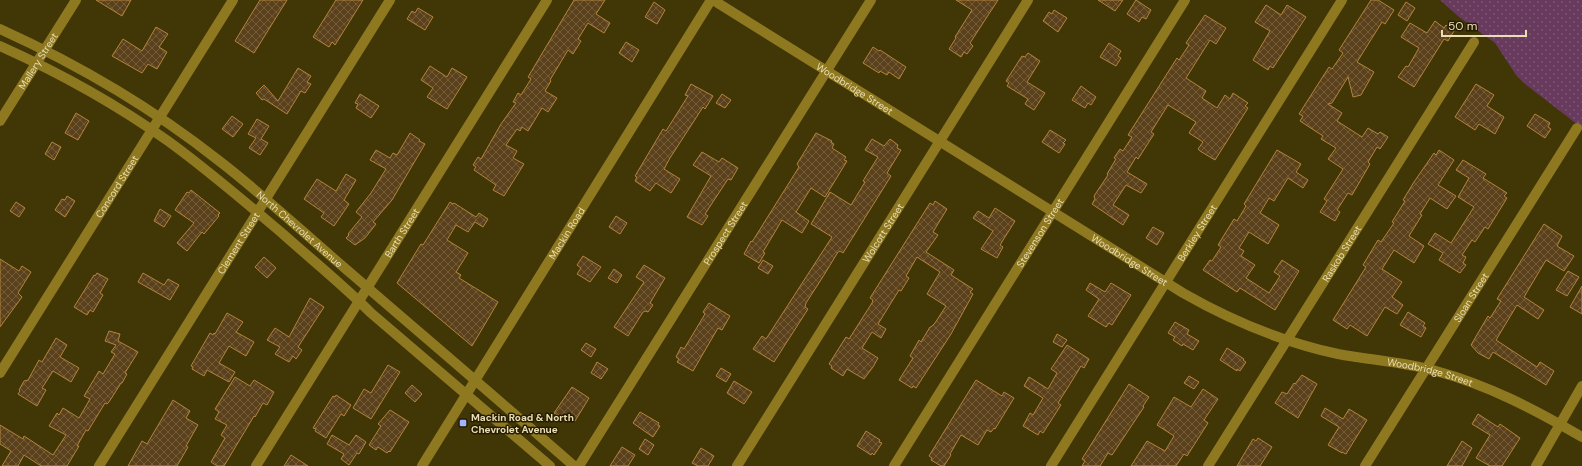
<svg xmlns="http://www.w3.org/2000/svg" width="1582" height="466" viewBox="0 0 1582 466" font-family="'DM Sans',sans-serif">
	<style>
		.park { fill: url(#park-dots) }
		.building { fill: url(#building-cross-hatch); stroke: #b4843b }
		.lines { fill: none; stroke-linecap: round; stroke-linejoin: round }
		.minor { stroke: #8f7920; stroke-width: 10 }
		.tertiary { stroke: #8f7920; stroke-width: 10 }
		.secondary { stroke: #8f7920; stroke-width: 10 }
		.poi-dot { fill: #a3b2fd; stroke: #261d00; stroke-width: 1.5 }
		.labels { text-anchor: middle; stroke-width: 3; stroke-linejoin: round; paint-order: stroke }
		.street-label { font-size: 10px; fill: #e9deb6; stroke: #261d00 }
		.poi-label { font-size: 10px; font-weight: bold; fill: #e9deb6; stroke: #261d00; text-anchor: start }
	</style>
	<defs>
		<pattern id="park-dots" width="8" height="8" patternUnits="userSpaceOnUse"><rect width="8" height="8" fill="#673a5e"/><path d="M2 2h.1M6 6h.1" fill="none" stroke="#7d5673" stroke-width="1.8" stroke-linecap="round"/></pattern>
		<pattern id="building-cross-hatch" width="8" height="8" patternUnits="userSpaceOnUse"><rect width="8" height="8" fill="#5b411b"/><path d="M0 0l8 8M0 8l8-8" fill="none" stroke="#735c3a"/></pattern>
	</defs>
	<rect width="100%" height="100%" fill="#413606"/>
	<polygon class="park" points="1440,0 1582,0 1582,128 1525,84 1516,75 1495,43 1459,17"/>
	<g class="building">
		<polygon points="96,0 131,0 122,16"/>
		<polygon points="260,0 287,0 254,53 235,41"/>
		<polygon points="336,0 363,0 335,45 332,42 329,47 313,37"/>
		<polygon points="574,0 605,0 596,14 610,23 604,33 588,23 578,39 581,41 573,54 568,50 550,80 551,81 545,91 557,98 548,112 542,108 528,131 522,127 520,131 517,129 506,145 517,151 513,158 524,164 504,196 493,190 496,185 474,170 476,167 473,165 478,157 481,159 501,124 516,103 513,102 518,93 521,95 531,79 528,77"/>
		<polygon points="956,0 998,0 970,43 973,46 967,54 964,52 961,57 949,49 956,38 955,37 972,10"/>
		<polygon points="1098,0 1123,0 1115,11"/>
		<polygon points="1136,0 1151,10 1146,19 1142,17 1139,22 1127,14"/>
		<polygon points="1371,0 1378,0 1394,10 1385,24 1382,22 1357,62 1374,72 1361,95 1353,97 1348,77 1332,103 1328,104 1342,113 1337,121 1362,137 1368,128 1378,134 1380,132 1388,137 1380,149 1377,147 1368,162 1370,164 1352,195 1348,193 1337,210 1340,212 1335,221 1320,212 1327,201 1324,199 1343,169 1328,159 1336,148 1321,139 1323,136 1300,121 1303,116 1299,114 1329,67 1332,69 1343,53 1339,50"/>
		<polygon points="654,2 665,10 657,24 645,17"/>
		<polygon points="1406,2 1415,8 1407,21 1398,15"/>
		<polygon points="1266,5 1281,15 1287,5 1306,17 1273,68 1270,66 1268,70 1253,60 1270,31 1255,22"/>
		<polygon points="418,8 433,17 425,30 407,19 412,11 415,13"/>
		<polygon points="1054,10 1067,18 1058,32 1043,21 1049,12 1052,14"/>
		<polygon points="1205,15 1226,28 1216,44 1210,40 1186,78 1206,91 1202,98 1217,108 1225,95 1230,99 1233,93 1248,103 1245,106 1248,108 1215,160 1200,151 1198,149 1203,142 1189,133 1196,122 1168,105 1151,132 1154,134 1138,159 1136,157 1127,172 1147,184 1141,193 1126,185 1113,205 1129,215 1123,225 1092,204 1095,199 1094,196 1108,175 1107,174 1116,159 1114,158 1120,149 1123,151 1132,137 1128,135 1177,58 1179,60 1189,45 1186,43"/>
		<polygon points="1435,21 1444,28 1446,25 1454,31 1448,41 1444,39 1414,87 1398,77 1406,66 1408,67 1419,48 1401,37 1410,23 1427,33"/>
		<polygon points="156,27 168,34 159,47 167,52 157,69 148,64 142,73 112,56 123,39 142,51"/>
		<polygon points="626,42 639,50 632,62 619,53"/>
		<polygon points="1109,43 1121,51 1118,56 1121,58 1116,66 1100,57"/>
		<polygon points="873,47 879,51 880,50 906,67 899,79 889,72 887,75 880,71 879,73 863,63"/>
		<polygon points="1028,53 1040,61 1027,82 1045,93 1034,110 1025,104 1028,99 1007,86 1009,83 1006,81 1022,56 1025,57"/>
		<polygon points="430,66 447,77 452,68 467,77 447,109 427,97 433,88 421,80"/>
		<polygon points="298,68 311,76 307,82 311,84 305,93 301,91 287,114 264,99 262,100 256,93 264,85 278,101"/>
		<polygon points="691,84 713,96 705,109 703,107 670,158 664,169 680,179 671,193 656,183 650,191 635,181 637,177 635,176 663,129 666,131 688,96 685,95"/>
		<polygon points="1476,84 1494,95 1487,106 1504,117 1495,134 1479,124 1475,130 1455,117"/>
		<polygon points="1081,86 1096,97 1091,105 1088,103 1085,108 1072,100"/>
		<polygon points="360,94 379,106 371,118 356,108 358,104 355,103"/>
		<polygon points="722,94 731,100 725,108 716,103"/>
		<polygon points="76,113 89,121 78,140 65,133"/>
		<polygon points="1535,114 1550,123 1548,127 1551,129 1545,138 1527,126"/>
		<polygon points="232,116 243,124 233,137 222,129"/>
		<polygon points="257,119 269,126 261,139 268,143 260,155 249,148 256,138 248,134"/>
		<polygon points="1050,130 1066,140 1063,143 1065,144 1059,153 1042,142"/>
		<polygon points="410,133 420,140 419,141 425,144 392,200 373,222 376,224 365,238 355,245 346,238 349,235 348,234 362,217 356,212 371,193 386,169 370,160 376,150 390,158 393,153 397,155"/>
		<polygon points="816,133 832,141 831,142 834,144 832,148 846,157 844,160 847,161 825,197 811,188 796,212 809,221 802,233 782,220 763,252 765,253 759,263 744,254 751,241 752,242 799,167 797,164"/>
		<polygon points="872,139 884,146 890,139 898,145 897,148 901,150 887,173 891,176 843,253 840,251 838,252 824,275 806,303 805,307 808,309 774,362 753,349 762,336 766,339 832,237 811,224 830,192 851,205 865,182 863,181 878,157 865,150"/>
		<polygon points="52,142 61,147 54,160 45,154"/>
		<polygon points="1277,150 1301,164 1296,172 1308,180 1303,188 1288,178 1274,201 1269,198 1260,213 1279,225 1268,244 1249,232 1239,248 1244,251 1241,256 1255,265 1246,278 1269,293 1280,276 1274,272 1282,260 1299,271 1275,310 1240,288 1237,292 1203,270 1210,260 1212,261 1221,247 1218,245 1234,219 1237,221 1246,206 1244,204"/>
		<polygon points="1439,150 1454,160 1438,185 1456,196 1447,209 1430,198 1420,214 1422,215 1409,236 1424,246 1414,263 1394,250 1382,269 1402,282 1392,297 1403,305 1397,314 1385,307 1367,336 1350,325 1347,329 1333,320 1366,267 1363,265 1378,240 1381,242 1394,223 1392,222 1405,201 1403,200 1414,182 1434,153 1436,155"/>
		<polygon points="702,152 719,162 722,158 738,168 731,180 728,179 705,214 708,216 702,225 687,217 711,176 693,165"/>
		<polygon points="1463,160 1486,174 1483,178 1507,193 1504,196 1507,198 1488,229 1485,227 1475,242 1472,240 1462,255 1466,257 1463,263 1466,265 1460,273 1439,260 1443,253 1428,244 1435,233 1451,243 1474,207 1458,197 1469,178 1456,170"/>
		<polygon points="346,174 356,180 344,200 349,204 334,226 321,217 324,213 304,199 317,179 336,191"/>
		<polygon points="191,190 220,213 218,215 219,216 204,234 202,232 187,251 177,243 194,223 175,210 187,192 189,193"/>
		<polygon points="67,196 75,201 65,217 55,210 62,199 65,200"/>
		<polygon points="935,201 947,209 933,232 938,235 926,252 954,270 951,275 973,289 970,292 973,294 951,334 916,388 913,386 912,388 899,380 913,358 910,356 919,340 921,342 930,327 931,327 935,323 946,306 927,294 940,272 917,257 906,276 909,278 901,291 899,290 878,324 886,329 881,338 872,332 862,348 878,358 873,367 864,379 847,369 843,376 831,368 832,366 829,364 846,337 849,339 872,303 873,300 870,298 930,203 933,205"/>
		<polygon points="16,202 25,208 19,217 10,211"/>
		<polygon points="450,202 453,204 454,203 476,217 479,213 488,219 483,227 475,222 468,232 456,225 447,240 468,253 456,272 461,275 459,278 498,302 472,346 397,283 421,244 423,245"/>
		<polygon points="995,208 1015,221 1000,245 1003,247 997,258 981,249 993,231 973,218 978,211 989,218"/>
		<polygon points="160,209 171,216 164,227 154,221"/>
		<polygon points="616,216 627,223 620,234 609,227"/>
		<polygon points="1544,224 1562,236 1557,246 1574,256 1564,271 1546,260 1524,297 1544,310 1538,319 1517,305 1496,340 1537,367 1540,362 1554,371 1546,385 1493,352 1489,359 1478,353 1471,345 1488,316 1490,318 1501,301 1497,299"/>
		<polygon points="1153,227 1164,233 1157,245 1146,238"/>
		<polygon points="583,256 601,267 590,282 577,274 581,268 577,265"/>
		<polygon points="264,257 276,268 267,278 255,267"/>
		<polygon points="0,259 19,271 22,266 31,272 18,293 22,297 0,327"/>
		<polygon points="763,260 773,266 768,274 758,268"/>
		<polygon points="644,265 665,278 650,303 653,305 648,312 645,311 643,312 628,336 614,327 644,282 636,277"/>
		<polygon points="614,269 622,275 617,283 608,278"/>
		<polygon points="1568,271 1579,277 1567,296 1556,290"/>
		<polygon points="97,273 108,279 100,293 103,295 93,312 90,310 87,315 74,307 94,275 95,276"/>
		<polygon points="143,273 164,285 168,279 179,285 170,300 138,282"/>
		<polygon points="1090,283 1105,292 1111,283 1131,295 1112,325 1109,323 1106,327 1088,316 1099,299 1086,290"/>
		<polygon points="1582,286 1582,314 1570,307"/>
		<polygon points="310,298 324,307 298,347 302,350 296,359 293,356 289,362 275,354 280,347 267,340 275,328 289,337"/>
		<polygon points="709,303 730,316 722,330 718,328 693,371 677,362 679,359 676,357 681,347 684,349 705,314 703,312"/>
		<polygon points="1408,312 1425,323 1423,326 1426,328 1421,337 1400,325"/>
		<polygon points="227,313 243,322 236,332 254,342 246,356 229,346 219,363 235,372 229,382 207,370 204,376 192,369 193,367 191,366 210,333 213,335 214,333 215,334"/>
		<polygon points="1175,322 1189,330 1187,334 1199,341 1193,350 1183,344 1182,346 1173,340 1175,337 1168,333"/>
		<polygon points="109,331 120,334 118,341 138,352 125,373 127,374 122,383 121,383 109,402 107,404 105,403 88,431 86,430 77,446 79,446 67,466 41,466 24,455 18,466 2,466 11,451 0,444 0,425 23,439 24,436 53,455 66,435 49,426 57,413 59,415 63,408 79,418 90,399 84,396 99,371 103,374 115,354 111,352 116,345 105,341"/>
		<polygon points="1057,334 1067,340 1062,347 1053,342"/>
		<polygon points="56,338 67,345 60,357 79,368 71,382 53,371 42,388 46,390 37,406 18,394 20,391 19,390 24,381 28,380 39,360 42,362"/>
		<polygon points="586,343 596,349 591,357 581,350"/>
		<polygon points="1067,345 1089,359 1084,368 1081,366 1070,384 1058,403 1061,405 1043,433 1040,431 1038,435 1023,426 1030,413 1033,415 1043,398 1024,386 1029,377 1048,389 1057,373 1051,369"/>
		<polygon points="1227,348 1244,359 1243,360 1246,362 1240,371 1237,369 1237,371 1220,360"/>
		<polygon points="597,362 608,369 601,379 591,373"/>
		<polygon points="388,365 400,372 371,419 353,408 364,389 371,393"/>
		<polygon points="721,368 731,374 726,382 716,376"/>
		<polygon points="1302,375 1317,384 1298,418 1275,403 1282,392 1287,394 1294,383 1295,384"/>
		<polygon points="1189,376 1199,382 1194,389 1184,383"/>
		<polygon points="235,377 250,386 254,380 274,392 267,405 263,403 255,417 254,416 224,466 217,466 211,462 225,438 221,435 227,425 215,419 219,412 215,409"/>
		<polygon points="976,380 1002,396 1004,392 1014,398 995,429 994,428 991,432 987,430 978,445 961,435 950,454 951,455 944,466 941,466 931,460 932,458 929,456"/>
		<polygon points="734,381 752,392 744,404 727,393"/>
		<polygon points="1129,384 1149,397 1143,406 1144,407 1112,455 1108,453 1100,466 1082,466 1085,461 1082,459"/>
		<polygon points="412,385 422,394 415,402 405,393"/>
		<polygon points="572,387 589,398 575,421 568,421 554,413"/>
		<polygon points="1203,389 1218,399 1204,420 1208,423 1187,456 1184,454 1176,466 1131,466 1147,441 1165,451 1174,436 1157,425 1174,397 1191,407"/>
		<polygon points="336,395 351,405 344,416 341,414 326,438 315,431 316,429 313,428 333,396 335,397"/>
		<polygon points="173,400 190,411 186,418 198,425 186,446 188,447 177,466 128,466 142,441 147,444"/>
		<polygon points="1325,408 1343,419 1349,409 1367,420 1346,454 1342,452 1342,453 1328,445 1339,427 1321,416"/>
		<polygon points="390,410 409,422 390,452 389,451 387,453 378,447 376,450 369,445 381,426 378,424"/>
		<polygon points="640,412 659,423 658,425 660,426 653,437 633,423"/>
		<polygon points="1478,414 1498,427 1500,424 1520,438 1502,466 1490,466 1476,458 1490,435 1472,424"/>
		<polygon points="866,431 880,440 879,442 882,443 874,455 872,453 871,455 857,446"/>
		<polygon points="332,435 349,445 356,435 366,442 359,454 357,453 349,465 341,459 344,454 327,444"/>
		<polygon points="1258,438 1272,447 1260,466 1237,466 1253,439 1256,441"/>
		<polygon points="645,439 654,445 648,455 639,449"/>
		<polygon points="1462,441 1472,448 1462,466 1447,466"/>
		<polygon points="622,447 635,455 628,466 610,466"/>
		<polygon points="701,448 714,456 708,466 698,466 692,463"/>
		<polygon points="291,455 308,466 284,466"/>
	</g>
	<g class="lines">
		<g class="minor">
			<path id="s1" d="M713,0L1183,293C1232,321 1282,342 1338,354C1370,360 1404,362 1436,371C1488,385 1536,410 1582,437"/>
			<path id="s2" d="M0,121L76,0"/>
			<path id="s3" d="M0,373L233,0"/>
			<path id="s4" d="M99,466L390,0"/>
			<path id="s5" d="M256,466L547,0"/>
			<path id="s6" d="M579,466L871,0"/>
			<path id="s7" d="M737,466L1028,0"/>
			<path id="s8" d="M894,466L1185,0"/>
			<path id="s9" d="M1051,466L1342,0"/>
			<path id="s10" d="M1208,466L1474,42"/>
			<path id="s11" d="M1365,466L1577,128"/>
		</g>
		<g class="tertiary">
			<path id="s12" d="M0,29C77,64 151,107 218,160C265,196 308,237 354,276C427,339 501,402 574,466"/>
			<path d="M0,46C58,72 116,104 168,141C208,170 245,202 283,234C312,260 343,285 371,313L550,466"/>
			<path id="s13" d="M422,466L711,0"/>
		</g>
		<polyline class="secondary" points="1536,466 1582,386"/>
	</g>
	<rect class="poi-dot" x="459" y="419" width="8" height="8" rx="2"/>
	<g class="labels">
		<g class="street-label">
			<text dy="4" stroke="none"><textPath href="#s2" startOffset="71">Mallery Street</textPath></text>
			<text dy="4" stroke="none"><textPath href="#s1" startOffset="167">Woodbridge Street</textPath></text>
			<text dy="4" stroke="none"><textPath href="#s3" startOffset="220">Concord Street</textPath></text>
			<text dy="4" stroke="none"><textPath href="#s12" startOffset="362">North Chevrolet Avenue</textPath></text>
			<text dy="4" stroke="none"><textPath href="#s5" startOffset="275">Barth Street</textPath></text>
			<text dy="4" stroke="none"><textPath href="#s13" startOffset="274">Mackin Road</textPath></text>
			<text dy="4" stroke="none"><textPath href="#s6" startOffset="275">Prospect Street</textPath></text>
			<text dy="4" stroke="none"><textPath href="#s7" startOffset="275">Wolcott Street</textPath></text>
			<text dy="4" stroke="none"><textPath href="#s8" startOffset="275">Stevenson Street</textPath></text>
			<text dy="4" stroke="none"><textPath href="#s9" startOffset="275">Berkley Street</textPath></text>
			<text dy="4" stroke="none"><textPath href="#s4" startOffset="263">Clement Street</textPath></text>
			<text dy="4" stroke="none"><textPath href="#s10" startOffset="251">Raskob Street</textPath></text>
			<text dy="4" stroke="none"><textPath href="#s1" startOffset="491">Woodbridge Street</textPath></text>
			<text dy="4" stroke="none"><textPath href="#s11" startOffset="199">Sloan Street</textPath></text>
			<text dy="4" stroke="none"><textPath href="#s1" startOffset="815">Woodbridge Street</textPath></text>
		</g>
		<g class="poi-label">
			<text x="471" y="421">Mackin Road &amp; North<tspan x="471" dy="12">Chevrolet Avenue</tspan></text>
		</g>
	</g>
	<path d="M1442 30v6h84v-6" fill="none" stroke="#e9deb6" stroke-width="2"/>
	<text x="1448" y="30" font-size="12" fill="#e9deb6" stroke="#261d00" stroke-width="3" paint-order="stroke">50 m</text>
</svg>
